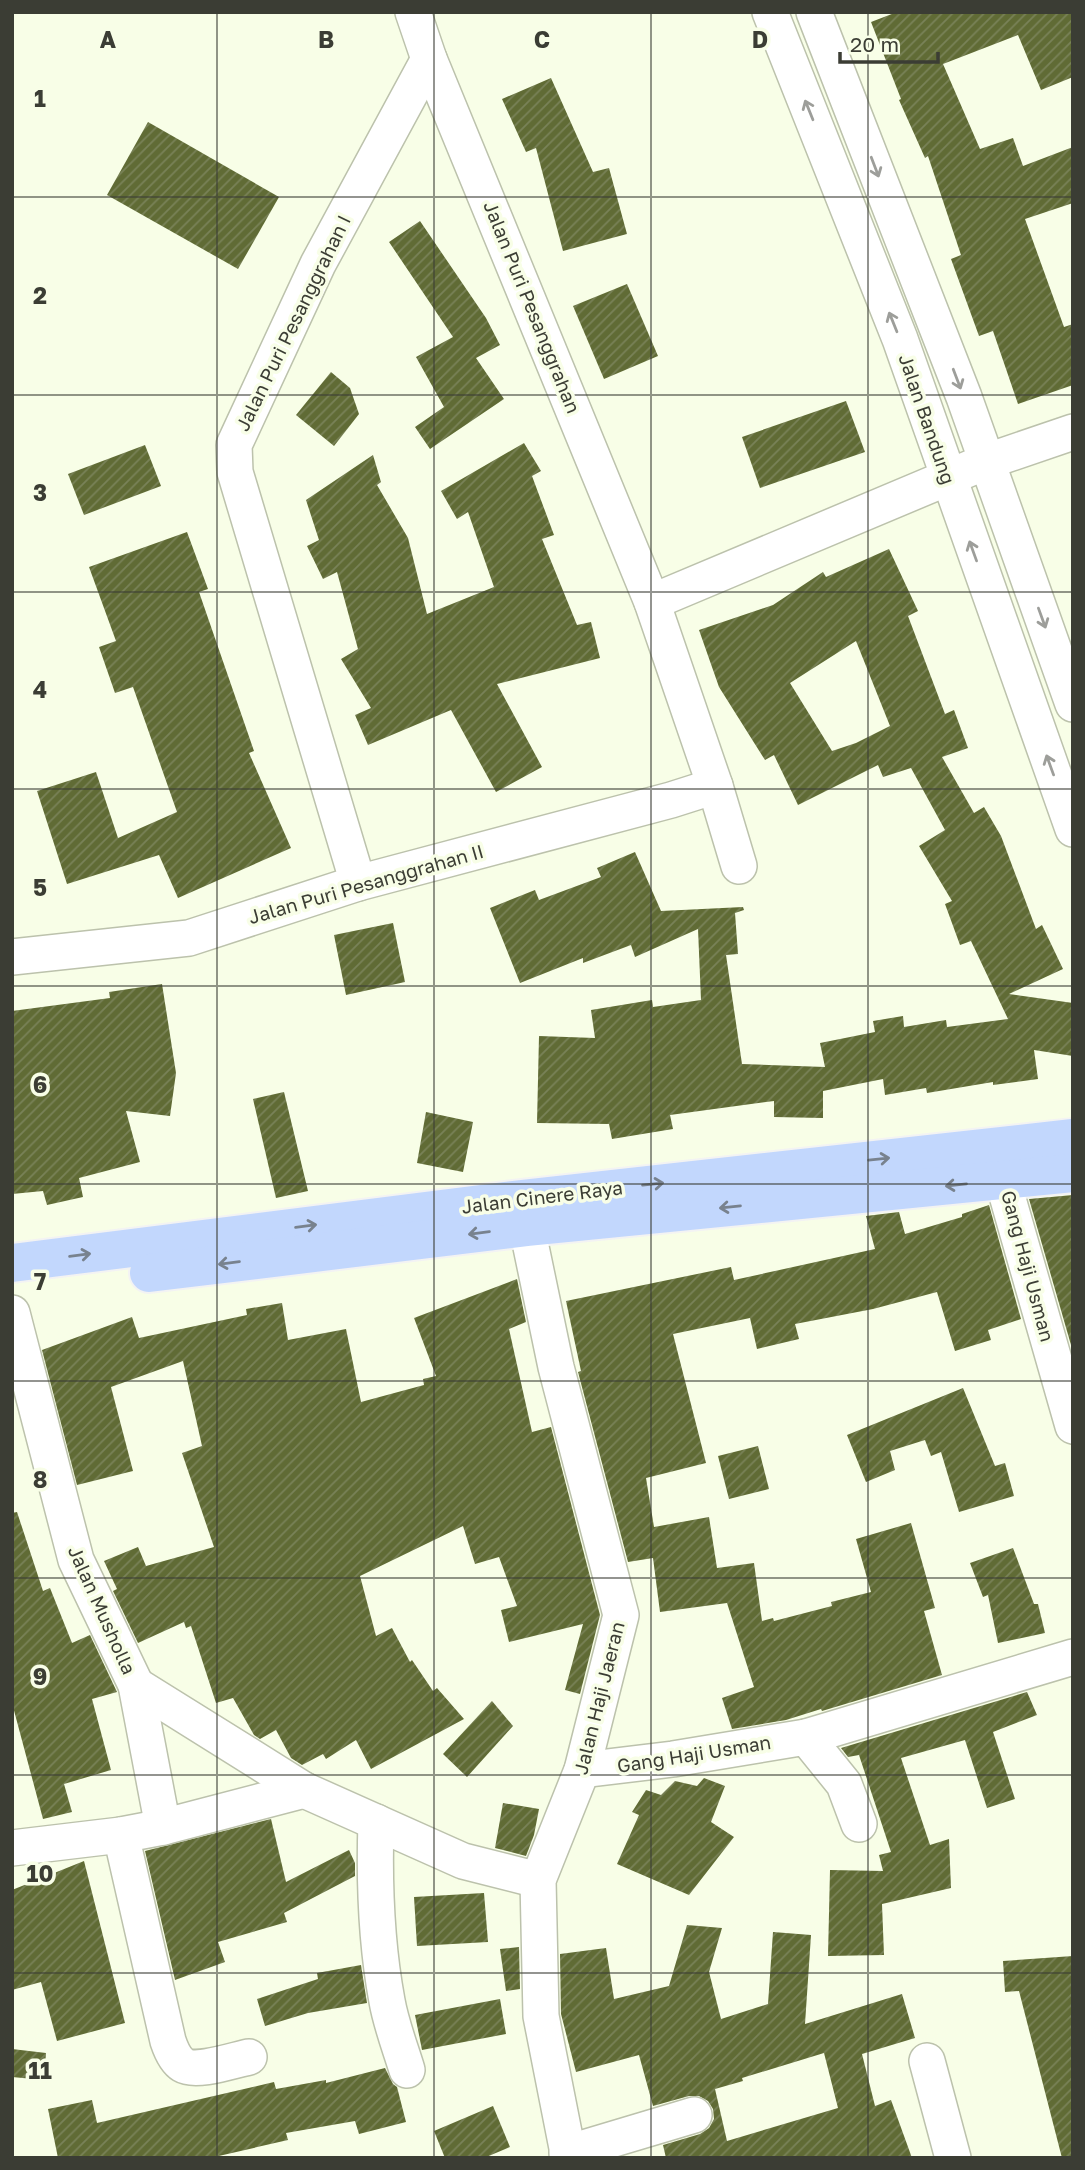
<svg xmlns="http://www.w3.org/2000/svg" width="1085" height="2170" viewBox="0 0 1085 2170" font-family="'Golos Text',sans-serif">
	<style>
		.building { fill: url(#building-hatch); fill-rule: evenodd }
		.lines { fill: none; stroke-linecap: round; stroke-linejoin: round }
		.minor-casing { stroke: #bcc2ac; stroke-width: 38 }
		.major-casing { stroke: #f3f3f3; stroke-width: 42 }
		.minor { stroke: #fff; stroke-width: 35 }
		.major { stroke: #c2d7fd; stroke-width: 38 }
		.oneway { stroke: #9d9e9a }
		.oneway2 { stroke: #78828e }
		.grid { fill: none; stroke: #3b3d34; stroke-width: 2; stroke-opacity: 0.55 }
		.labels { text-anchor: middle; stroke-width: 7; stroke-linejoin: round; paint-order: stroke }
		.street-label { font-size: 19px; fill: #3b3d34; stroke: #f8fee7 }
		.grid-label { font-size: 23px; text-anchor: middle; font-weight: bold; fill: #3b3d34; stroke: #f8fee7; stroke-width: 7; stroke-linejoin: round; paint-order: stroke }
	</style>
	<defs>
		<pattern id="building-hatch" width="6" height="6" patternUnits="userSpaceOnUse" patternTransform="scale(1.75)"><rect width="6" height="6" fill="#606b35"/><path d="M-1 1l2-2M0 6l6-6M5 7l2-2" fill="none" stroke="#798258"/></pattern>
	</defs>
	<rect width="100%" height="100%" fill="#f8fee7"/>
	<g class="building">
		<polygon points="897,12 1073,12 1073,77 1041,90 1018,35 943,64 980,149 1013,138 1023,166 1073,147 1073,203 1025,219 1064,327 1073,324 1073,385 1018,404 993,331 979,336 951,259 961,255 928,156 925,158 899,100 901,99 871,22"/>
		<polygon points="551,78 593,172 609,168 627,234 563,251 536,148 526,152 502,99"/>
		<polygon points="148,122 279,197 238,269 107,195"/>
		<polygon points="420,221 486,318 500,345 476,358 504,399 430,449 415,427 444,407 416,357 453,337 389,242"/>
		<polygon points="627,284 658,356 604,379 573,306"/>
		<polygon points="331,372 350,388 359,414 334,446 296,415"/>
		<polygon points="846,401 865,452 760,488 742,437"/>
		<polygon points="524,443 541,471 532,476 554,535 542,539 577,625 591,622 600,658 497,684 542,767 496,792 451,710 368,745 355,715 371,708 341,659 358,649 337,572 323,579 307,546 319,540 306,500 373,455 381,482 377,485 408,538 427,614 494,587 468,512 457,519 441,491"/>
		<polygon points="145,445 161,486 84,515 68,474"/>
		<polygon points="187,532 208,589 199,592 254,751 249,753 291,848 178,898 159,855 67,884 37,791 96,772 118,838 177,812 133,687 115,693 99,647 116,641 89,567"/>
		<path d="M889,549L918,611L908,616L945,714L954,710L968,748L942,757L974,813L984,807L1001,836L1036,929L1042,925L1063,969L1009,994L1073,1003V1056L1034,1050L1038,1079L993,1085V1082L927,1093L926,1088L885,1095L883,1079L823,1091V1118L774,1117V1101L670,1115L673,1129L612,1139L609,1124L537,1123L539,1036L595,1038L591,1010L652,1000L653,1007L701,1000L698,929L635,957L631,945L583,963V958L520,983L490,908L535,890L539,900L601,877L597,868L635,852L661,911L743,907L744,910L735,913L738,954L726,955L742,1064L825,1067L820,1043L875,1032L873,1021L903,1016L904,1027L946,1020L947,1027L1008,1019L971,941L960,945L945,904L952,901L919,846L945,830L911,768L883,777L878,765L798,805L774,755L765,760L719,687L699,630L773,605L823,572L826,577ZM856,641L890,726L856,743L832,751L790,683Z"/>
		<polygon points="393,923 405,982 346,995 334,935"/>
		<polygon points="162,984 176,1073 170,1116 126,1111 140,1162 79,1178 83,1197 47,1205 43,1191 12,1194 12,1011 110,998 109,992"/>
		<polygon points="284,1092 308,1191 276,1198 253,1099"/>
		<polygon points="426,1112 473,1122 463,1172 417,1163"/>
		<polygon points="1073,1195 1073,1352 1029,1199"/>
		<polygon points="989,1205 1021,1319 988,1330 991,1340 955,1351 937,1292 873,1309 795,1324 799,1339 757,1349 750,1318 673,1334 706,1463 646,1478 654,1527 709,1517 717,1568 754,1563 762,1621 773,1618 774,1621 832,1606 831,1602 871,1592 856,1539 911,1523 935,1608 924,1611 942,1675 822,1711 821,1709 786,1720 732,1729 722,1698 754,1687 727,1603 660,1612 653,1558 628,1562 578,1372 581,1371 566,1301 731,1267 734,1280 875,1249 866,1216 899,1212 905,1234 962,1217 962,1214"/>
		<polygon points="517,1279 526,1322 509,1329 532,1432 551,1427 600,1615 580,1694 565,1690 583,1624 509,1642 501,1610 517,1606 499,1557 475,1564 463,1526 360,1576 376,1636 392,1628 410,1662 412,1660 433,1691 437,1688 464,1719 371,1769 356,1740 326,1759 323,1754 302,1765 291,1758 276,1730 260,1739 254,1735 233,1698 216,1703 191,1626 186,1628 184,1622 138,1643 113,1591 117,1589 104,1561 138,1547 146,1566 214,1547 182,1453 202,1446 183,1361 111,1387 133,1471 77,1485 42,1350 132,1317 139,1338 247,1315 246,1309 282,1303 288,1340 346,1329 361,1402 424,1385 423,1379 436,1376 414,1318"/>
		<polygon points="963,1388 995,1466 1005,1463 1014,1496 959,1512 941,1452 931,1456 925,1440 890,1451 895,1470 866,1482 847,1435"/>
		<polygon points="758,1446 769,1489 729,1499 718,1456"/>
		<polygon points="17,1512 43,1591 50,1588 72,1643 90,1635 117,1692 92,1699 111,1770 64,1784 72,1812 43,1819 12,1703 12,1513"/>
		<polygon points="1013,1548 1034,1604 1038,1604 1045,1633 998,1643 988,1595 983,1597 970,1563"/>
		<polygon points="1027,1692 1037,1715 993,1732 1015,1799 987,1808 965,1740 901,1758 930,1845 949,1839 951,1888 882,1904 884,1955 828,1956 830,1870 883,1871 879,1855 891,1852 859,1755 848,1757 841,1748"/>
		<polygon points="492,1701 513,1726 467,1777 443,1754"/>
		<polygon points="704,1778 725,1786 711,1822 734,1837 689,1895 617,1864 639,1815 632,1812 646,1790 661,1795 675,1781 697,1786"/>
		<polygon points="503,1803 539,1809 534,1835 526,1856 495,1848"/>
		<polygon points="271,1819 286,1882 349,1850 355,1863 355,1876 284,1913 287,1922 218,1942 225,1962 175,1980 145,1851"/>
		<polygon points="84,1861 125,2023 57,2041 41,1982 12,1990 12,1890"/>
		<polygon points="484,1893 488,1942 417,1946 414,1897"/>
		<path d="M687,1925L722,1928L709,1972L721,2019L768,2004L773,1932L811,1935L805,2024L902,1994L915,2038L862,2054L875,2106L891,2100L912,2158H666L663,2145L700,2134L709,2128L714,2119L713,2109L708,2101L699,2096H689L653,2106L639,2055L576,2072L561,2014L560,1954L606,1948L614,1999L669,1986ZM824,2053L838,2108L727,2141L715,2089L743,2081L742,2078Z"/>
		<polygon points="519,1947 520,1989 506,1991 500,1949"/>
		<polygon points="1073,1956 1073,2158 1062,2158 1019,1991 1005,1992 1003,1961"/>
		<polygon points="361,1965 367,2003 308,2013 265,2026 257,1999 318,1979 317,1973"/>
		<polygon points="500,1999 506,2034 422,2050 415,2015"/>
		<polygon points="12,2049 46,2053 44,2080 12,2077"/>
		<polygon points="385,2068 393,2084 397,2087 406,2122 359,2134 355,2121 286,2133 288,2140 210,2158 58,2158 48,2109 92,2100 97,2123 274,2082 276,2089 326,2080 326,2083"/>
		<polygon points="493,2106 510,2147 484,2158 445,2158 434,2131"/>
	</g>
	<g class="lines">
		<defs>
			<g id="minor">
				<polyline points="413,12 429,59 652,602 715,786 739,866"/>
				<polyline points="770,12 900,339 1073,829"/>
				<polyline points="814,12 964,397 1073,704"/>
				<polyline points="652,602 985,462 1073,432"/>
				<polyline points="358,883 235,472 234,445 318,264 429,59"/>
				<polyline points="12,957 189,938 358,883 671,800 715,786"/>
				<polyline points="1001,1152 1008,1199 1073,1426"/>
				<polyline points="521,1199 556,1367 621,1615 582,1770 538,1880 541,2016 569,2158"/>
				<polyline points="12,1313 76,1560 136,1685 163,1827"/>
				<polyline points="136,1685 304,1790 463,1861 538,1880"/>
				<polyline points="806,1737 1073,1657"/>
				<polyline points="582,1770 673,1759 806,1737 844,1784 859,1824"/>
				<path d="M376,1822C374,1882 376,1942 387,2001C391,2024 400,2047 407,2070"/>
				<path d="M121,1835L168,2041C171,2050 175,2060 183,2065C196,2073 234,2060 249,2057"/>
				<polyline points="12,1848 121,1835 163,1827 304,1790"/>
				<polyline points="927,2061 953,2158"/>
				<polyline points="567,2153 694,2115"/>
			</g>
			<g id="major">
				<polyline points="12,1263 521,1199 1073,1138"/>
				<polyline points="149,1273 528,1227 1073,1173"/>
			</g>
		</defs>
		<use href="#minor" class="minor-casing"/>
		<use href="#major" class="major-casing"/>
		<use href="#minor" class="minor"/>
		<use href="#major" class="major"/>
	</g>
	<defs><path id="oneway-shaft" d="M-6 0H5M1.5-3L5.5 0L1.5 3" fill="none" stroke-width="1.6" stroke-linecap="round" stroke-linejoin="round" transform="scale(1.75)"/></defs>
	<g class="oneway">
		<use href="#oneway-shaft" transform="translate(809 110) rotate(-112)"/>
		<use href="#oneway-shaft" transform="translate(875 167) rotate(69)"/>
		<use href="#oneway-shaft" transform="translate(893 322) rotate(-112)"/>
		<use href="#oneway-shaft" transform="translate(957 379) rotate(69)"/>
		<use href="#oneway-shaft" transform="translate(973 551) rotate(-110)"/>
		<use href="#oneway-shaft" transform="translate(1042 618) rotate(70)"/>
		<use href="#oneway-shaft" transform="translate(1050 765) rotate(-110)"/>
	</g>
	<g class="oneway2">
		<use href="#oneway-shaft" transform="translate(879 1159) rotate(-6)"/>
		<use href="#oneway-shaft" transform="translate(653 1184) rotate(-6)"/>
		<use href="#oneway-shaft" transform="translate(956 1185) rotate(174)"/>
		<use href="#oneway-shaft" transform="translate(730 1207) rotate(174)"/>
		<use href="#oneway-shaft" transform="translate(306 1226) rotate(-7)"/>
		<use href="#oneway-shaft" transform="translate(479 1233) rotate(173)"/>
		<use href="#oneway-shaft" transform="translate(80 1255) rotate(-7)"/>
		<use href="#oneway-shaft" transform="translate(229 1263) rotate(173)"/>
	</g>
	<path class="grid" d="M217,12V2158M434,12V2158M651,12V2158M868,12V2158M12,197H1073M12,395H1073M12,592H1073M12,789H1073M12,986H1073M12,1184H1073M12,1381H1073M12,1578H1073M12,1775H1073M12,1973H1073"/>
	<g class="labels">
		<g class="street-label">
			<text transform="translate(532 307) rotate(68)" y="7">Jalan Puri Pesanggrahan</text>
			<text transform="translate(293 323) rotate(-64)" y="7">Jalan Puri Pesanggrahan I</text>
			<text transform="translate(927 419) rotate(71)" y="7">Jalan Bandung</text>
			<text transform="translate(366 884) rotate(-16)" y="7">Jalan Puri Pesanggrahan II</text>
			<text transform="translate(542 1197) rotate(-7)" y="7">Jalan Cinere Raya</text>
			<text transform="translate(1028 1266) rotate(75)" y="7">Gang Haji Usman</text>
			<text transform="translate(102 1610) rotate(66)" y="7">Jalan Musholla</text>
			<text transform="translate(599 1698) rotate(-76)" y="7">Jalan Haji Jaeran</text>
			<text transform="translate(694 1754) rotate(-9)" y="7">Gang Haji Usman</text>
		</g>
	</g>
	<g class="grid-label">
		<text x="108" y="48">A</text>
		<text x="326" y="48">B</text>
		<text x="542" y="48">C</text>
		<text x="760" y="48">D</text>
		<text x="40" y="107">1</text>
		<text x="40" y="304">2</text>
		<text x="40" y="501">3</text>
		<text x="40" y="698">4</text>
		<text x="40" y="896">5</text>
		<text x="40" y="1093">6</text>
		<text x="40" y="1290">7</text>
		<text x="40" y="1488">8</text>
		<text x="40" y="1685">9</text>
		<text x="40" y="1882">10</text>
		<text x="40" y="2079">11</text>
	</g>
	<rect width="1085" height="2170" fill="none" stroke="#3b3d34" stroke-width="28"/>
	<path d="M840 52v10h98v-10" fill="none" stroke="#3b3d34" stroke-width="3.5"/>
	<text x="850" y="52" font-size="21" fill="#3b3d34" stroke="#f8fee7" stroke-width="5" paint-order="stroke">20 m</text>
</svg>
